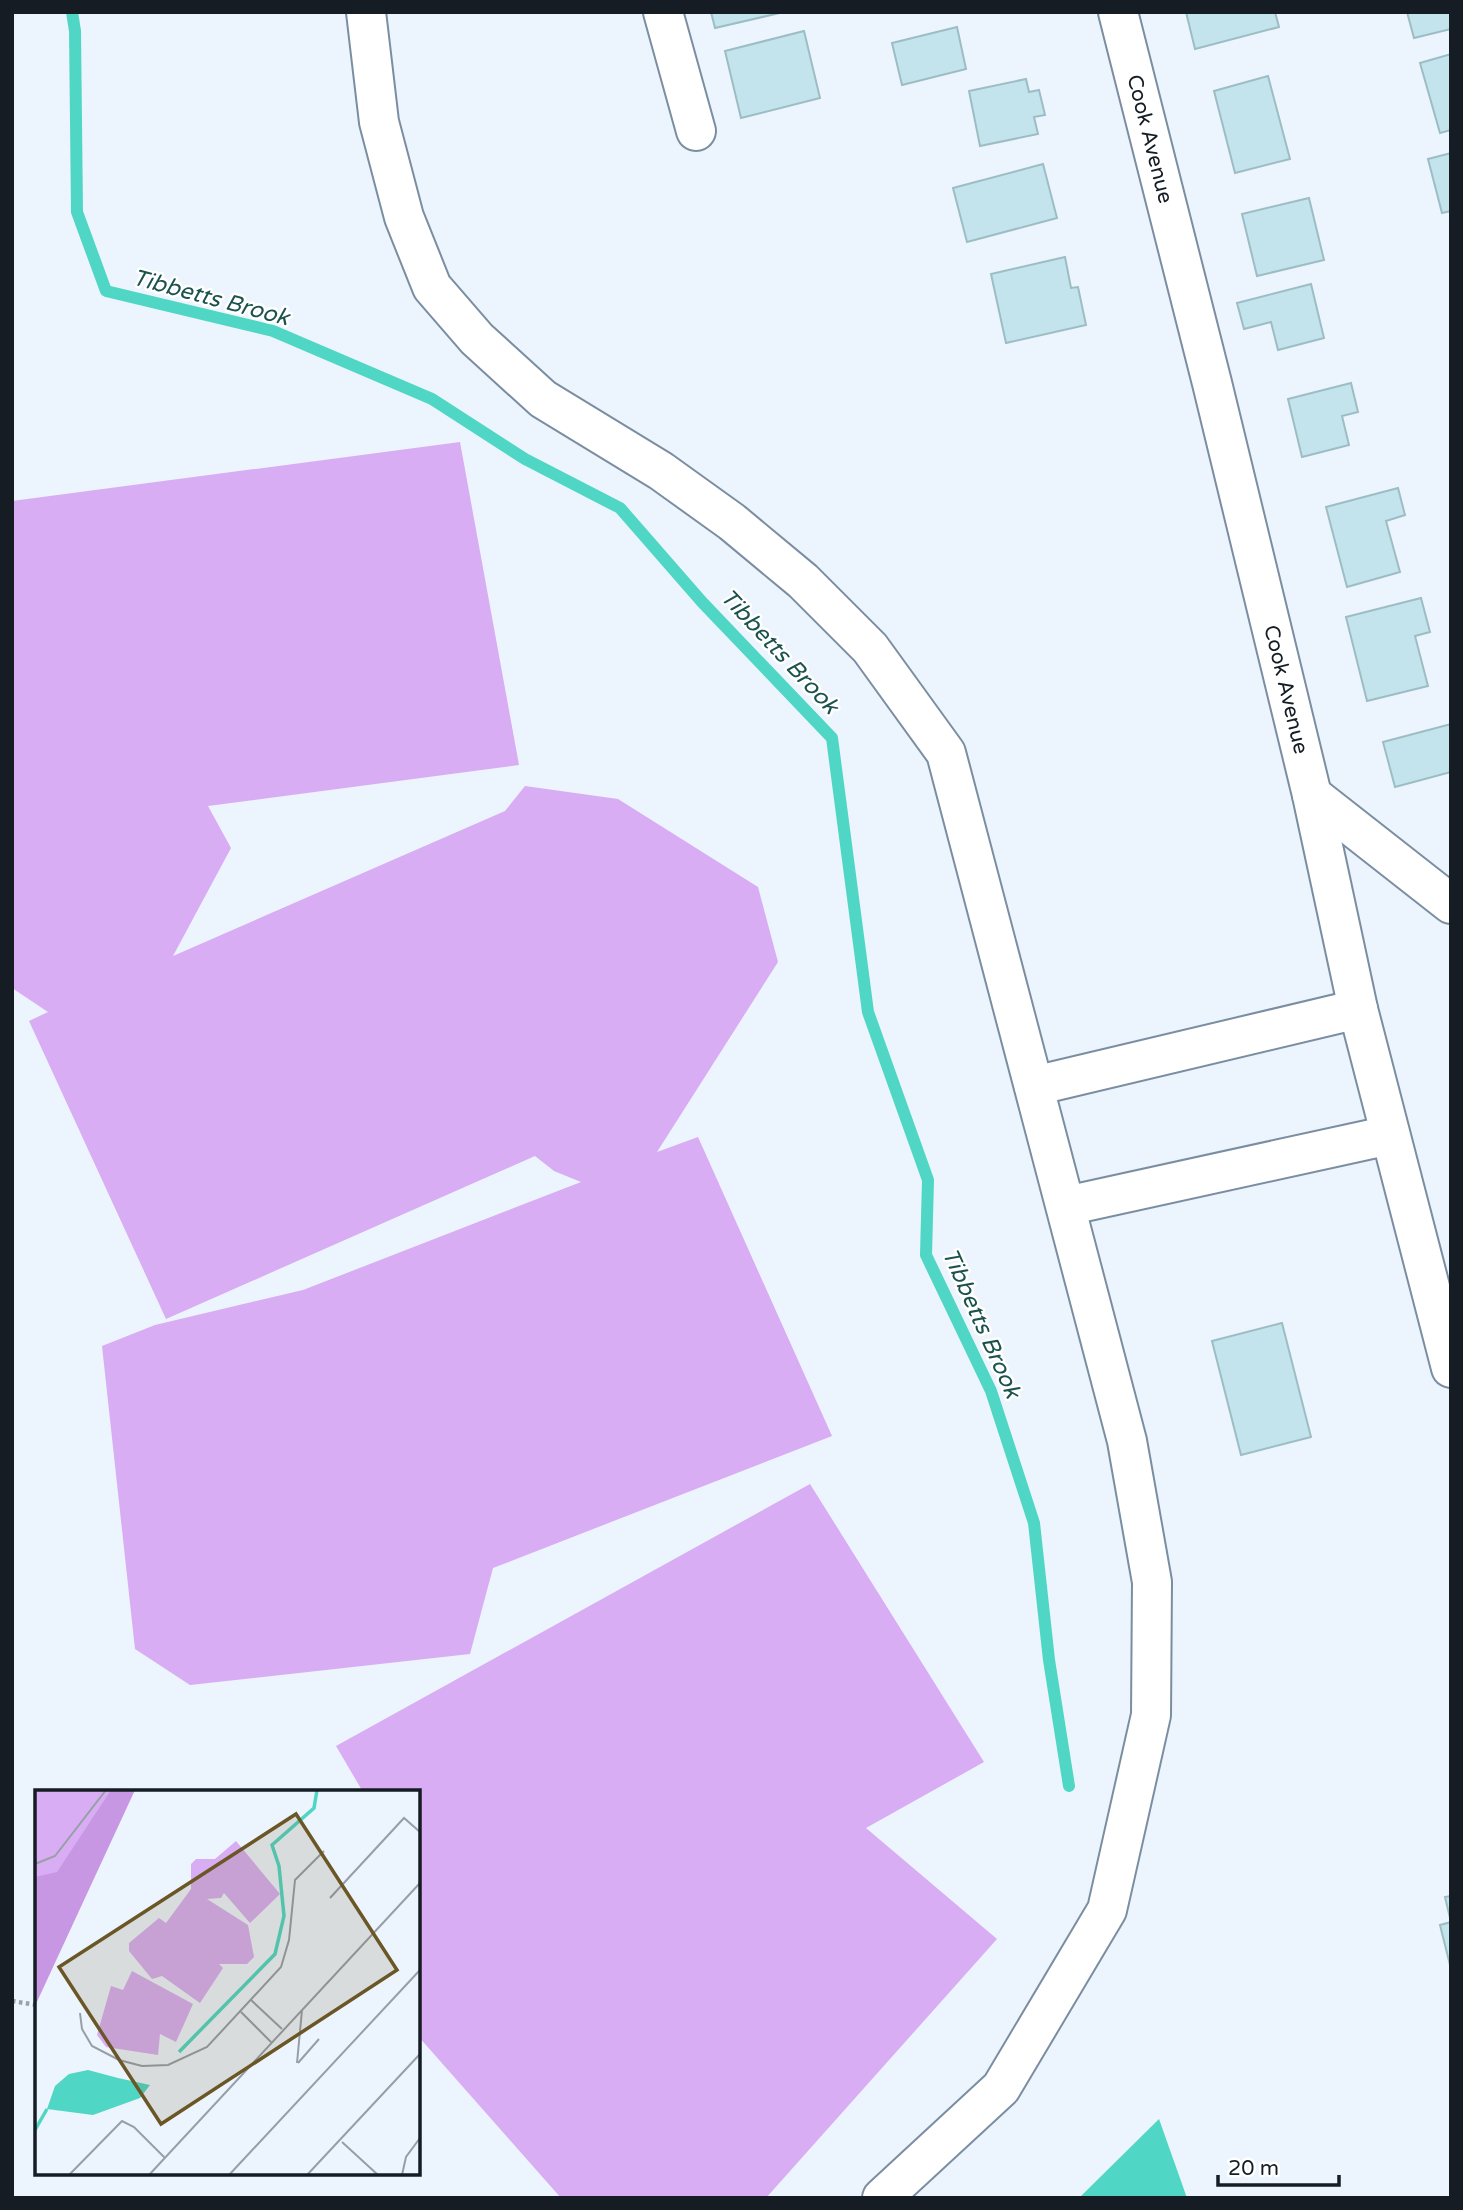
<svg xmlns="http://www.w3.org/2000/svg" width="1463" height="2210" viewBox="0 0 1463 2210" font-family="'Varela Round',sans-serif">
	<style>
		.green { fill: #d8adf3 }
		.water { fill: #50d6c4 }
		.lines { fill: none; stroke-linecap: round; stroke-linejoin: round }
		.stream { stroke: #50d6c4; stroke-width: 12 }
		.building { fill: #c4e4ed; stroke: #9dbdc5; stroke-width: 2 }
		.minor-casing { stroke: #7b8ea1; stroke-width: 42 }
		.path { stroke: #99a1a9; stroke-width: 4.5; stroke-dasharray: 3.5 3.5; stroke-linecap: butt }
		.minor { stroke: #fff; stroke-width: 38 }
		.labels { text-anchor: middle; stroke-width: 5; stroke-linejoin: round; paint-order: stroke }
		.street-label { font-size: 21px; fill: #151c24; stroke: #fff }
		.water-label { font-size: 23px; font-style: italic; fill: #1b534c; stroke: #fff }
		.inset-river { fill: none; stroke: #50d6c4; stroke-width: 3.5 }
		.inset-road { fill: none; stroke: #969ea6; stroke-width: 2 }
		.view { fill: #6b5726; fill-opacity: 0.15; stroke: #6b5726; stroke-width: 3.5 }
		.inset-edge { fill: none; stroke: #151c24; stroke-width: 3.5 }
	</style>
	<rect width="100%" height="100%" fill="#ecf4fd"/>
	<g class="green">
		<polygon points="460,442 519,765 208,806 231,848 173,956 505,811 525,786 618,799 758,887 778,962 657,1152 698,1137 832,1436 493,1568 470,1654 190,1685 135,1649 102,1346 155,1325 303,1290 581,1182 554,1171 535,1156 166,1319 29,1021 48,1012 12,988 12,501"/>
		<polygon points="810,1484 984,1762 866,1828 997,1939 766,2198 561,2198 418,2036 418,1792 363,1792 336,1746"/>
	</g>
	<polygon class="water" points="1159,2119 1187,2198 1079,2198"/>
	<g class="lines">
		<polyline class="stream" points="72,12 75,31 77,212 106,291 273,331 432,399 525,459 620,508 702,602 832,738 868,1012 928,1180 926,1255 991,1391 1034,1523 1049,1660 1069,1786"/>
	</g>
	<g class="building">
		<polygon points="711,12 784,12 715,28"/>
		<polygon points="1186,12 1275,12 1279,27 1195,49"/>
		<polygon points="1407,12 1451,12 1451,29 1414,38"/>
		<polygon points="957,27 966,69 902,85 892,43"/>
		<polygon points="804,31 820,98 741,118 725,51"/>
		<polygon points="1451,54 1451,130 1440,133 1420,63"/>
		<polygon points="1268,76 1290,159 1235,173 1214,91"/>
		<polygon points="1026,79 1029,92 1039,90 1045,115 1034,117 1038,134 980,146 969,91"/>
		<polygon points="1451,153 1451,211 1442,213 1428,159"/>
		<polygon points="1043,164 1057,218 967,242 953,188"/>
		<polygon points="1309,198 1324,260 1257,276 1242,214"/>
		<polygon points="1065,257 1071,288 1078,287 1086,325 1006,343 991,274"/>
		<polygon points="1311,284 1324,338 1278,350 1271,322 1244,329 1237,303"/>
		<polygon points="1351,383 1358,412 1342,416 1349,445 1302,457 1288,399"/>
		<polygon points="1398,488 1405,515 1386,521 1400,572 1347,587 1326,507"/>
		<polygon points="1421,598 1430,632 1415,636 1428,686 1367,701 1346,617"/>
		<polygon points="1451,724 1451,772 1395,787 1383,742"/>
		<polygon points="1282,1323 1311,1437 1241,1455 1212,1341"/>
		<polygon points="1451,1896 1451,1969 1440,1925 1451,1922 1445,1897"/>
	</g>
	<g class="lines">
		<defs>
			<g id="minor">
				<polyline points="366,12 379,122 404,217 432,287 477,339 543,399 661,471 732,522 803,581 870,648 946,753 1127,1441 1152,1582 1151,1715 1107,1910 1001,2088 882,2198"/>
				<polyline points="663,12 696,131"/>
				<path id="s1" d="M1118,12L1212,383L1312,795L1358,1009L1451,1368"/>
				<polyline points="1312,795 1451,904"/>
				<polyline points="1034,1086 1358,1009"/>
				<polyline points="1066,1206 1390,1135"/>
			</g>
		</defs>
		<use href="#minor" class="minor-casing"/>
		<polyline class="path" points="12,2001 37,2005"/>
		<use href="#minor" class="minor"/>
	</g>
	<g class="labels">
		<g class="street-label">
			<text dy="7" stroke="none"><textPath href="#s1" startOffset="131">Cook Avenue</textPath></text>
			<text dy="7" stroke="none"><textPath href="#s1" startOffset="698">Cook Avenue</textPath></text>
		</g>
		<g class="water-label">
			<text transform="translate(211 297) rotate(15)" y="8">Tibbetts Brook</text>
			<text transform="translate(780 651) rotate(47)" y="8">Tibbetts Brook</text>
			<text transform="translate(982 1323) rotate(66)" y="8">Tibbetts Brook</text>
		</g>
	</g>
	<g transform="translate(35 1790)">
		<rect width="385" height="385" fill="#ecf4fd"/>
		<path d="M0,0H96L0,199ZM201,51L245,104L215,133L189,103L186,108L172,109L213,135L219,167L212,174H184L188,178L165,213L127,186L117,189L94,161V153L124,128L131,133L156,99V74L161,69H180ZM97,181L158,214L141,252L125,244L123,265L71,257L62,245L76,196L88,200Z" fill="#d8adf3"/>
		<path d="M76,0H100L0,216V87L22,82Z" fill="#c797e3"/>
		<path d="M53,280L83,288L115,295L105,308L58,325L12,319L20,296L34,284Z" fill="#50d6c4"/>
		<path class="inset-river" d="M144,262L240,164L249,126L244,76L237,55L279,18L282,0M0,340L12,319"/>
		<path class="inset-road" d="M0,74L20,66L71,0M295,108L369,28L385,42M216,210L247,239M206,222L236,252M45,223L47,239L57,256L84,270L107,276L133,275L172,257L246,177L254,150L260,90L289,61M262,273L267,220M263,273L284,249M307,352L343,385M34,385L87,331L99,337L130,368M114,385L385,93M194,385L385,180M272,385L385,264M367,385L371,367L385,348"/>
		<path class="view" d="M261,24L362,180L126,334L24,177Z"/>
		<rect width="385" height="385" class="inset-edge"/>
	</g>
	<rect width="1463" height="2210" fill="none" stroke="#151c24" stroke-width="28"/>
	<path d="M1218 2175v10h121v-10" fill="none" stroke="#151c24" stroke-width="3.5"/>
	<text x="1228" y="2175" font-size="21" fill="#151c24" stroke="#ffffff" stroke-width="5" paint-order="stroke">20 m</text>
</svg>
